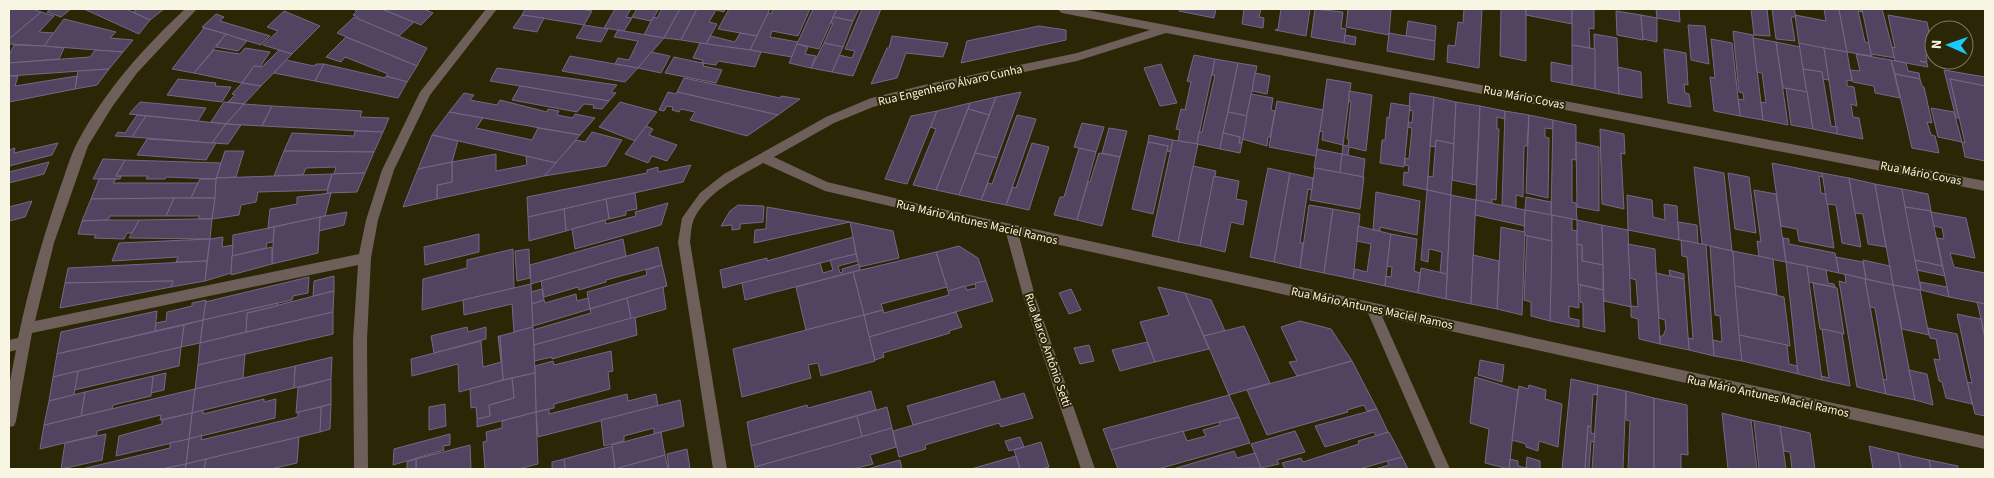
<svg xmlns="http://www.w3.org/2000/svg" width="1994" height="478" viewBox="0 0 1994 478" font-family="'Source Sans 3',sans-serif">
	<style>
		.building { fill: #524461; stroke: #756886 }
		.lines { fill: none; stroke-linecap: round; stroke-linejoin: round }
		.street { fill: #6f5f5a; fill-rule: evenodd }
		.labels { text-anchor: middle; stroke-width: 4; stroke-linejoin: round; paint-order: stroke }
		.street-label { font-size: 12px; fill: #f8f5e2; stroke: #2b2605 }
	</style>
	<rect width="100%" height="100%" fill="#2b2605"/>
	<g class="building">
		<polygon points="9,9 32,9 41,12 9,39"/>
		<polygon points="51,9 71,9 61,17 47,12"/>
		<polygon points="84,9 126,9 150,20 139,34"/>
		<polygon points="135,9 164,9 150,20 133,12 136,10"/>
		<polygon points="353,9 382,9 414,22 399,36 357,19 358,17 353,15 357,11"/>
		<polygon points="382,9 424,9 433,13 421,25"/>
		<polygon points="525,9 581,9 592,11 584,25 522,15"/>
		<polygon points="615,9 631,9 626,17 632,18 624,31 604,28"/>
		<polygon points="637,9 659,9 651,21 632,17"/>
		<polygon points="662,9 680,9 664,38 644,35 651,21 654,17 657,18"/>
		<polygon points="680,9 697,9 681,40 664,38"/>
		<polygon points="697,9 725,9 724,12 716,10 709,22 717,24 706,44 681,40"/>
		<polygon points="729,9 770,9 757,36 718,29"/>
		<polygon points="773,9 810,9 798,36 772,31 770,37 798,42 792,57 750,50 768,13 771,14"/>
		<polygon points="813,9 837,9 819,49 797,44"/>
		<polygon points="837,9 859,9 853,21 833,17"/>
		<polygon points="862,9 881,9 853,76 832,72 839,55 852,58 855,51 845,49"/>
		<polygon points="1180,9 1216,9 1214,18 1179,11"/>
		<polygon points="1244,9 1261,9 1259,17 1264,18 1263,28 1242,24"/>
		<polygon points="1281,9 1310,9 1306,36 1275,30 1278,29"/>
		<polygon points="1315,9 1343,12 1341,28 1346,29 1344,43 1311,37"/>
		<polygon points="1348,9 1391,9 1389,35 1346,27"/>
		<polygon points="1464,9 1482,9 1479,68 1447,62 1448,45 1455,46 1458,22 1463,23"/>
		<polygon points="1501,9 1526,9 1526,61 1500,56"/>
		<polygon points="1526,9 1572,9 1572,24 1526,15"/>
		<polygon points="1572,9 1594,9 1594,29 1589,28 1590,48 1572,45"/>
		<polygon points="1656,9 1679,9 1680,22 1657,18"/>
		<polygon points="1751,9 1767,9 1770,36 1754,35"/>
		<polygon points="1772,9 1794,9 1796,17 1791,17 1795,41 1776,39"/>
		<polygon points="1824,9 1839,9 1847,52 1799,44 1795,15 1826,21"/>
		<polygon points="1839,9 1862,9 1862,12 1858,11 1865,42 1869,43 1872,56 1847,52"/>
		<polygon points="1862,9 1882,9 1895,58 1871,54"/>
		<polygon points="284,11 320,26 292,54 263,45 278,31 267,27"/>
		<polygon points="1616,11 1641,15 1643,40 1617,35"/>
		<polygon points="41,12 54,16 39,32 54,33 44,46 9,44 9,39"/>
		<polygon points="216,14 224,17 220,21 270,36 261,45 202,27"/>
		<polygon points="522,15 544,18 537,32 513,28"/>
		<polygon points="1641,15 1657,18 1657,42 1643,39"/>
		<polygon points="1888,15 1927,22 1934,56 1926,55 1927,62 1920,61 1927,63 1928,67 1895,61 1892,47 1895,48"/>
		<polygon points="354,17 427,48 417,66 337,33"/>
		<polygon points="833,17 853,21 843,47 824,43 833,23 831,23"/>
		<polygon points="64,19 116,32 110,38 133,40 123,52 44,46"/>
		<polygon points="1408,21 1436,26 1435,41 1406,36"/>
		<polygon points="584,25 608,29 601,42 576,38"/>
		<polygon points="1688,25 1705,26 1709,64 1691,60"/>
		<polygon points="1039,26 1066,30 1066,40 961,63 967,41"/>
		<polygon points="204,28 226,34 194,73 172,69"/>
		<polygon points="618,30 624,31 664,38 638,68 615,64 618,58 629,60 638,41 614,37"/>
		<polygon points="1733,31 1753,35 1763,120 1740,116 1738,99 1744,100 1743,93 1739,92"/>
		<polygon points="740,33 757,36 750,50 706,44 711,36 735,42"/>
		<polygon points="1389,33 1435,41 1434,60 1387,51"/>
		<polygon points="226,34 247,41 238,51 216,47"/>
		<polygon points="1594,34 1617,38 1619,94 1595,89"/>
		<polygon points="1345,35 1356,37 1355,45 1344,43"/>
		<polygon points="892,36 948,43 943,57 906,53 897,78 871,84 887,48 889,48"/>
		<polygon points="346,37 417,66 407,82 386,76 388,74 345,57 341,62 326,57"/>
		<polygon points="1753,38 1776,42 1788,125 1763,120 1761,102 1766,103 1762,73 1757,72"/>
		<polygon points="1711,39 1732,43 1740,116 1714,111 1710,77 1715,78"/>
		<polygon points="1776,42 1800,47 1807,92 1783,88"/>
		<polygon points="700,43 750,50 761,52 755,67 718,61 716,65 702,63 703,60 693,58"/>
		<polygon points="824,43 843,47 832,72 811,68"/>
		<polygon points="1799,43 1824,48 1829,80 1823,79 1822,72 1803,69"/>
		<polygon points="797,44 808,47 805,54 816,56 811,68 789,63"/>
		<polygon points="14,45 44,46 64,48 59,59 9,63 9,55"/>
		<polygon points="1572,45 1595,49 1595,89 1572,85"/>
		<polygon points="245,48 270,52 260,67 254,66 242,83 194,73 214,50 240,54"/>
		<polygon points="1824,48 1847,52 1852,81 1847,80 1847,86 1854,87 1857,106 1851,104 1853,117 1859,118 1863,139 1837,134"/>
		<polygon points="1664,49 1686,53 1688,85 1684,84 1685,93 1689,94 1691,107 1668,103"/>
		<polygon points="95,50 123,52 109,69 9,76 9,63 90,57"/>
		<polygon points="279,50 292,54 261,86 242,83 254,66 262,67"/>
		<polygon points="651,52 670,56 661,73 638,68"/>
		<polygon points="1856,54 1891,60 1900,98 1875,93 1874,86 1853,82 1850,70 1860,71"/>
		<polygon points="1194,55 1215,59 1197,144 1178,141 1180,130 1176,129 1181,109 1185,110 1191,82 1187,81"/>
		<polygon points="570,56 615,64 638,68 625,82 562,71"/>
		<polygon points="674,57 702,63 704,63 703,66 722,70 716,83 665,73"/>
		<polygon points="1215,59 1238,63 1220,149 1197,144 1199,132 1202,132 1215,75 1212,75"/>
		<polygon points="286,60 314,66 316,64 324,64 315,81 274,73"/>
		<polygon points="1891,60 1906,63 1908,71 1919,73 1920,79 1895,74"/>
		<polygon points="1551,62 1572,66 1572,85 1551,81"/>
		<polygon points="1238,63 1257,66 1247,116 1228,112"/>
		<polygon points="324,64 385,78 386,76 407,82 398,98 315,81"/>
		<polygon points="1161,64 1177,103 1160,106 1144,68"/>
		<polygon points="1618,67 1641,72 1642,98 1619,94"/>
		<polygon points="497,68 617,85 611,92 616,93 609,101 490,81"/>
		<polygon points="109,69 97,85 75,89 78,71"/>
		<polygon points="1803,69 1822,72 1831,126 1837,127 1837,134 1813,129"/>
		<polygon points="1944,70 1985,77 1985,86 1950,79 1959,118 1956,118"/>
		<polygon points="1255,73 1270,76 1267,94 1252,91"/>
		<polygon points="1895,74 1920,79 1922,86 1924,87 1932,123 1927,122 1931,135 1935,136 1939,153 1912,148"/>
		<polygon points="9,76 18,76 15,86 77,76 75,89 9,102"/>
		<polygon points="684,78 780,98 781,96 800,99 778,115 677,92"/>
		<polygon points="178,79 216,83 215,86 231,87 222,102 167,95"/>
		<polygon points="1327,79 1351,83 1343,145 1322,140 1323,132 1320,131"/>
		<polygon points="1950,79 1985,86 1985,161 1965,157 1962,142 1965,143"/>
		<polygon points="242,83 261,86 244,104 228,102 235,95 232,94"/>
		<polygon points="520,86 527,87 609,101 602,109 593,108 594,105 584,104 577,112 512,100"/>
		<polygon points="1786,88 1807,92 1813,129 1791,125"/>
		<polygon points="1349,91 1372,95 1366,151 1349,147 1348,156 1342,154 1343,145 1348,146 1349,139 1347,139 1351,102 1349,101"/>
		<polygon points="668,92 676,94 677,92 778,115 747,136 690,120 695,112 681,109 679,112 672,110 673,107 667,106 664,111 659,110"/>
		<polygon points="1021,92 997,158 975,153 996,97"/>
		<polygon points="464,93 474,95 470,100 497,105 500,100 547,112 548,109 559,111 557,115 573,118 575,114 595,118 580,135 449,112"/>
		<polygon points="1410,93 1434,97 1427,190 1403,185 1404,172 1408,173 1409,166 1405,165 1405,158 1409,159 1412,128 1408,127 1408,122 1412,123 1413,111 1409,110"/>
		<polygon points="1251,94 1273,98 1271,110 1275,111 1270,137 1268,137 1267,146 1242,139"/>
		<polygon points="996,97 989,115 968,109 970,103"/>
		<polygon points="1434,97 1456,102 1454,144 1436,140 1435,147 1430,146"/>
		<polygon points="1277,101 1323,110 1316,156 1269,147"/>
		<polygon points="140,102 206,108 198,121 129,114"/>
		<polygon points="224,102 244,104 226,124 211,122"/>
		<polygon points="620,102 657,112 635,141 599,127"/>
		<polygon points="1456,102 1480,106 1476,185 1452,180"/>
		<polygon points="970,103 936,190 913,185 936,129 930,127 937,111"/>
		<polygon points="1391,103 1410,106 1404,167 1380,163 1382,140 1385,140 1387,117 1389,118"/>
		<polygon points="244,104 272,106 262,126 226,124"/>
		<polygon points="272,106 362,111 360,117 389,118 383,132 262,126"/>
		<polygon points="1480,106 1505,111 1505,119 1497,117 1497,129 1499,129 1496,200 1492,199 1492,203 1476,200"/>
		<polygon points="1931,108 1954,112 1962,142 1938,137"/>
		<polygon points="968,109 989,115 959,195 936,190"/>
		<polygon points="937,111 907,184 885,179 911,116"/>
		<polygon points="1505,111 1529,115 1527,146 1524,146 1523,197 1516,195 1516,208 1502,205"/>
		<polygon points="449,112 483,118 476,128 532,140 538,128 580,135 556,163 432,135"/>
		<polygon points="1228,112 1247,116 1242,143 1239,143 1240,137 1223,133"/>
		<polygon points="137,115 146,116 132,137 115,136 118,132 125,133"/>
		<polygon points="1017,115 1036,119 1006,205 981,200 988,183 992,184"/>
		<polygon points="1529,115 1553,120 1553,129 1545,128 1545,137 1549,138 1548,198 1526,193"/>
		<polygon points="146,116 198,121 226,124 212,143 132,137"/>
		<polygon points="1553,120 1576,125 1576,160 1572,159 1572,202 1576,203 1577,220 1551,215"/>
		<polygon points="1082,123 1104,127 1096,152 1074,147"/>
		<polygon points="226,124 241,125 228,144 212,143"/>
		<polygon points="646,126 653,129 649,135 677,145 667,161 652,156 648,163 625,154"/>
		<polygon points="1109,128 1127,131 1120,157 1102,153"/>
		<polygon points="1600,129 1624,134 1625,154 1621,153 1624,209 1602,204"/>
		<polygon points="355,131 383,132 374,152 284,151 292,133 354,136"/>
		<polygon points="592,132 622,140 606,166 544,176 576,140 585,142"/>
		<polygon points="1223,133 1240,137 1239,143 1242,143 1240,153 1220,149"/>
		<polygon points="432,135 458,141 452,162 418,169"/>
		<polygon points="1149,135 1173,140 1171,152 1167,151 1168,146 1148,142"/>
		<polygon points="147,139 212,143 216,143 206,160 137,155"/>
		<polygon points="1173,140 1198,144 1178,242 1152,236"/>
		<polygon points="1436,140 1454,144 1451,195 1427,190 1428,176 1433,177"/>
		<polygon points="1148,142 1168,146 1153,214 1132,209"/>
		<polygon points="1576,142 1599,147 1599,211 1577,207"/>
		<polygon points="58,143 52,155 9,166 9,150 15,148 14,153"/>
		<polygon points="1032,143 1049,147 1029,210 1006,205 1013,187 1016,188"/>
		<polygon points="1079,148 1096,152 1077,220 1054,215 1060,197 1064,197"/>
		<polygon points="1317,149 1342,154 1340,173 1314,168"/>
		<polygon points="225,151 244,151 236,177 216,178"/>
		<polygon points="284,151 374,152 365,173 334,174 336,167 306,168 303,175 274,176"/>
		<polygon points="975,153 997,158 981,200 959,195"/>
		<polygon points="1099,153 1120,157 1102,226 1077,220 1088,182 1090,182"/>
		<polygon points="496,154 496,171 527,165 526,156 556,163 544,176 437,199 437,185 452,182 452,162"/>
		<polygon points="1342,154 1365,159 1363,177 1340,173"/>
		<polygon points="103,159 125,160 116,176 121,176 120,179 93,179"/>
		<polygon points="125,160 221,163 216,179 166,177 165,179 146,179 148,176 116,176"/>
		<polygon points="49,162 44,174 9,183 9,172"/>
		<polygon points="452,162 452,182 437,185 437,199 403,207 418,169"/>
		<polygon points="1772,163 1822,173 1823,177 1819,176 1821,193 1826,194 1834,248 1799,241 1797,229 1781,226"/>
		<polygon points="691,165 683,182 528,217 527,197 647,173 647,170 658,167 658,172"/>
		<polygon points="1193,166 1216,171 1200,246 1178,242"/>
		<polygon points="1694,167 1724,173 1732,251 1702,244"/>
		<polygon points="1268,168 1290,173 1274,262 1250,257"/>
		<polygon points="1315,168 1364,177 1360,209 1310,200"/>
		<polygon points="365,173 357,192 327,193 332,174"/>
		<polygon points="1290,173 1313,178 1312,190 1308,189 1300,243 1303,243 1300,268 1274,262"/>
		<polygon points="1728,173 1749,177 1756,233 1735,229"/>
		<polygon points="1822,173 1849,178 1861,247 1842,243 1836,205 1827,204"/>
		<polygon points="332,174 327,190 258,192 256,202 241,205 239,215 212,219 216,178"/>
		<polygon points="1214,176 1239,181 1236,199 1247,201 1243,225 1231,222 1225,252 1200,246"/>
		<polygon points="1849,178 1875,184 1886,247 1868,244 1863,214 1855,213"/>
		<polygon points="99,179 116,179 113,183 198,183 191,198 91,199"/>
		<polygon points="200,179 216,179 215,198 191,198"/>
		<polygon points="1875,184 1902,189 1921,290 1893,285"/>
		<polygon points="1902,189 1928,194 1931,211 1905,207"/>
		<polygon points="1427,190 1451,195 1447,274 1440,273 1442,252 1429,249 1428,262 1421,260"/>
		<polygon points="1754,190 1776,194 1786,262 1759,257 1757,241 1761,242"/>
		<polygon points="1376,192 1420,201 1417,235 1380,227 1380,231 1373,230"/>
		<polygon points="331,193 325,216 268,228 270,209 297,204 297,197"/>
		<polygon points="635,193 637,209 626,211 626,215 609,219 606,199"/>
		<polygon points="1451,195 1476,200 1471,304 1446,299"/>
		<polygon points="1627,195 1652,200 1653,217 1665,220 1664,204 1677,206 1679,240 1628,230"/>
		<polygon points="1526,197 1551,202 1551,215 1525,210"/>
		<polygon points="174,198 215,198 212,219 198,219 200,216 166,216"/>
		<polygon points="174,198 166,216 110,216 108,220 82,221 91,199"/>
		<polygon points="606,199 609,219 566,231 564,209"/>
		<polygon points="1476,200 1525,210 1525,226 1475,215"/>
		<polygon points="32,201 25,217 9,221 9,207"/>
		<polygon points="668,203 661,225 575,249 572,229 605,220 606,224 636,216 635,212"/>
		<polygon points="738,205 764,206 763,222 740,224 740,229 732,230 732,225 721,226 730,211"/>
		<polygon points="1309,205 1333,209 1324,273 1300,268"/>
		<polygon points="767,207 850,222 754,243 755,230 766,229"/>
		<polygon points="1905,207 1931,211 1942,266 1915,260"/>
		<polygon points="564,209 566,231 529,241 528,217"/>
		<polygon points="1333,209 1360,214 1353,279 1324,273"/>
		<polygon points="1525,210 1552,215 1552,241 1524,235"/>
		<polygon points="347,212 344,225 319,231 320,217"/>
		<polygon points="1931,212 1966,218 1975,258 1950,253 1954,267 1985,273 1985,304 1949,297 1937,238 1944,239 1942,228 1934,226"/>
		<polygon points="1552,215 1572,219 1572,230 1577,231 1579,308 1569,306 1569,318 1579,320 1579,327 1550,321"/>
		<polygon points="320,217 318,253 272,264 274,227"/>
		<polygon points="198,219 212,219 210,239 129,238 139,220"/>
		<polygon points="108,220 139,220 132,233 127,233 124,239 94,238 96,235 78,234 82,221"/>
		<polygon points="1577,220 1602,225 1603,265 1582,261 1582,245 1577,244"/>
		<polygon points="850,222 893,231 899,258 859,267"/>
		<polygon points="1678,222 1697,225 1698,244 1679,240"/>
		<polygon points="1602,225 1628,230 1631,307 1604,301"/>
		<polygon points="1358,226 1391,234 1385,286 1353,279 1355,269 1367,272 1371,244 1357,241"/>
		<polygon points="274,227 273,242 267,243 266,248 232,256 233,235"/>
		<polygon points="1501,227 1525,232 1522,315 1497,309"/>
		<polygon points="479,234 479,252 425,265 424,247"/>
		<polygon points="1391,234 1417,239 1414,271 1420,273 1418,293 1385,286 1386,276 1391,277 1392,267 1387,266"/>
		<polygon points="1527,236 1552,241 1550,321 1531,316 1531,302 1524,300"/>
		<polygon points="223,237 222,247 233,245 231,273 205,281 210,239"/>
		<polygon points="853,237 856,254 723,288 720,270 767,258 767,261"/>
		<polygon points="1783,238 1789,239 1789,244 1835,253 1839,273 1786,262"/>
		<polygon points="210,239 207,261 176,262 178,257 112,261 119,243"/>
		<polygon points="623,239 626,256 531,284 530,265"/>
		<polygon points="1681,240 1706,245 1714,356 1689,350 1688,338 1693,339 1687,257 1682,256"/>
		<polygon points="1577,244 1582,245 1582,261 1603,265 1603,290 1578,284"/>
		<polygon points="1628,244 1655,249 1660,344 1639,339 1638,319 1631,317 1631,306 1638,307 1636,280 1630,278"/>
		<polygon points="959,246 978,258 986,281 948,291 936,252"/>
		<polygon points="1710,246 1733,251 1742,361 1714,356 1713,340 1722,342 1720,316 1715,315"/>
		<polygon points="272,247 272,264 231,275 232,256"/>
		<polygon points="658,247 662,265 606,280 606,282 579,290 578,287 544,297 541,281"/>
		<polygon points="513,249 514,288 422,310 423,279 467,268 467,260"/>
		<polygon points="529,249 530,278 517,281 515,251"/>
		<polygon points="1733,251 1773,259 1777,295 1735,286"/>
		<polygon points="936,252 947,287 881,304 883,310 864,315 853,272"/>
		<polygon points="856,254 858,261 838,266 840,273 843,272 842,269 859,264 860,270 745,300 742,283 820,263 823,273 833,270 830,260"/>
		<polygon points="1473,255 1499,261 1497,309 1471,304"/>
		<polygon points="1836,257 1863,262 1866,279 1839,273"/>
		<polygon points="1863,260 1890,266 1893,285 1866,279"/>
		<polygon points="1915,260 1942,266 1945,276 1917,270"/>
		<polygon points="207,261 205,281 171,287 173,281 65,283 68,268"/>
		<polygon points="1786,262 1807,266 1822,380 1798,374"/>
		<polygon points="662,265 667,286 590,309 587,292 647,275 646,270"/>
		<polygon points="1807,266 1826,270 1828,283 1834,284 1835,287 1809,282"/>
		<polygon points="1421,268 1447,274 1446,299 1418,293"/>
		<polygon points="1669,270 1684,274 1684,279 1670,276"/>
		<polygon points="853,272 864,315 806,330 796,287"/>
		<polygon points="1656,273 1684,279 1689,350 1660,344 1660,336 1663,336 1666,329 1665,320 1659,318"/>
		<polygon points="1845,274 1865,279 1886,394 1857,387 1839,281 1846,283"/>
		<polygon points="334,276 334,291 313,296 314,281"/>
		<polygon points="309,277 308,293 293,296 292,300 203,320 205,302"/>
		<polygon points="1865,279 1893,285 1915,400 1886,394 1883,379 1887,380 1875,308 1870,307"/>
		<polygon points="173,281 171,287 60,308 65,283"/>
		<polygon points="986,281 993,301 869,337 864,315 883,310 884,313 949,295 948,291 965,286 967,290 976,288 975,283"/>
		<polygon points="1920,282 1947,287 1949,297 1921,290"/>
		<polygon points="1813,283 1837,288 1844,334 1820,329"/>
		<polygon points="531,284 533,327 514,332 512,304 464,315 463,300"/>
		<polygon points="1580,285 1603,290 1605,332 1583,327 1583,303 1580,302"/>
		<polygon points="1893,285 1920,290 1929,335 1902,329"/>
		<polygon points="1735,286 1784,297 1790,346 1739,335"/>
		<polygon points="663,287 666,309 631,319 627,298"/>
		<polygon points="1158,287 1185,293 1209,349 1155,362 1140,322 1169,315"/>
		<polygon points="542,289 544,300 532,304 531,292"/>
		<polygon points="1071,289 1081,310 1069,314 1059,293"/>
		<polygon points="334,291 333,312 246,332 247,313"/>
		<polygon points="1185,293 1211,300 1225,331 1204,336"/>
		<polygon points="576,294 577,301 588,298 590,309 533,326 532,304 544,300 545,303"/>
		<polygon points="627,298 631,319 534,345 533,330 591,313 590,309"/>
		<polygon points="206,300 203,320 155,331 156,323 166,321 167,312 192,306 192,303"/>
		<polygon points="1977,302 1985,304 1985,339 1981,319"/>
		<polygon points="278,303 277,306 247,313 246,332 200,343 203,320"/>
		<polygon points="157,311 155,331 57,354 61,332"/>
		<polygon points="333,312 333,334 198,365 200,343"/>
		<polygon points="956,312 962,327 949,331 950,333 883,353 884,357 875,360 869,337"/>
		<polygon points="1957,314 1981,319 1985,339 1985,416 1975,414 1967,382 1972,383"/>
		<polygon points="864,315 875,361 821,376 818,363 808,365 811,378 742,397 733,349"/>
		<polygon points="635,317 637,335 552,359 552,357 534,361 534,345"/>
		<polygon points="203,320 200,343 181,347 184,325"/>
		<polygon points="1300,321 1331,329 1352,361 1297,376 1289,362 1297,361 1281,327"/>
		<polygon points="184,325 181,347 53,377 57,354"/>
		<polygon points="1244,326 1270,383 1229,395 1204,336"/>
		<polygon points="467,327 468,332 486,327 486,339 434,353 431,336"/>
		<polygon points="533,327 535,373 503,380 500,336"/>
		<polygon points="1928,328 1957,334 1972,404 1946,398 1942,382 1939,381 1934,359 1940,360 1936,339 1930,338"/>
		<polygon points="1822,329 1842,333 1850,386 1822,380 1821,376 1829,378"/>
		<polygon points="1739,335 1787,345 1789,364 1797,366 1798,374 1742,361"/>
		<polygon points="498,336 500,336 503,380 459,392 458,364 412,376 411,359 481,341 483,367 501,362"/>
		<polygon points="1147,342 1155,362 1120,371 1112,350"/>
		<polygon points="1089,345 1094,361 1080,364 1074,348"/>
		<polygon points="181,347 179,366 74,390 78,371"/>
		<polygon points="611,351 613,371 608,372 610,389 554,404 554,408 536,412 535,366 553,361 554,365"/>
		<polygon points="245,354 243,378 195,389 198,365"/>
		<polygon points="332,357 331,379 294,388 295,366"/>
		<polygon points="1480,360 1504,365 1502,382 1478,375"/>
		<polygon points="1352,361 1377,409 1367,411 1364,405 1347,410 1348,412 1267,435 1247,390"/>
		<polygon points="295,366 294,388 192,413 195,389"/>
		<polygon points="1909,370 1927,374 1933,405 1915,400"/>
		<polygon points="78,371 74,395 49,401 53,377"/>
		<polygon points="166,373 164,390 151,393 153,376"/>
		<polygon points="535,373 536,412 477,427 477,419 490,416 489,405 514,398 512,378"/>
		<polygon points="153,376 151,396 113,405 112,409 81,416 85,392"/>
		<polygon points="1475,377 1518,390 1509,469 1485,463 1489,429 1470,423"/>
		<polygon points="512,378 514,398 489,405 490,416 477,419 476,407 471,408 470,389"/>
		<polygon points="331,379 331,404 296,413 298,388"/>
		<polygon points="1571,379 1598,385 1597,395 1593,394 1591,427 1588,426 1585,469 1562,469"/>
		<polygon points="994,381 1001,400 913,425 907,406"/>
		<polygon points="1529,385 1546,390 1545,399 1562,404 1558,447 1539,441 1538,451 1526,447 1526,444 1512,440 1519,386 1528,389"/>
		<polygon points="1598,385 1626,391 1623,469 1592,469"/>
		<polygon points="195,389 192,413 160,420 161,415 97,431 97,435 40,449 44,425"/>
		<polygon points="871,391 876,410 751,446 747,422 807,405 808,408"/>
		<polygon points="1626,391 1654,398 1654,469 1628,469 1630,421 1626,420"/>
		<polygon points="85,392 81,416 44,425 49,401"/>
		<polygon points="1024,393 1033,418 1001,427 999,423 925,445 926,449 899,457 893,431"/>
		<polygon points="627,394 628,401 656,394 658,406 538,437 536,412 549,409 549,414"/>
		<polygon points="1229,395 1239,417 1111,450 1103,429"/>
		<polygon points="1654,398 1687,405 1688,455 1681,454 1681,469 1654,469"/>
		<polygon points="264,399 264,402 276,399 275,418 189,439 192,413 203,410 203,414"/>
		<polygon points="680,400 684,426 654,434 654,428 624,436 624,441 604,446 601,420"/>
		<polygon points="331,404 330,429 320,432 321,407"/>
		<polygon points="445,404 446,426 429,430 429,407"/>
		<polygon points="321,407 320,432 186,464 189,439 202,435 201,440 298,417 298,412"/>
		<polygon points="887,407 892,428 862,437 857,416"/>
		<polygon points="1377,409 1388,432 1376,436 1374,432 1325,447 1315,426"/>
		<polygon points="536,412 538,464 518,469 485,469 483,442 487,441 486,432 502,428 502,421"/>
		<polygon points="192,413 189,439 116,456 119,436 162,424 162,420"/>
		<polygon points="1722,413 1751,420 1757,469 1728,469"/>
		<polygon points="857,416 862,437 755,467 751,446"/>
		<polygon points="1239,417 1250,443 1158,469 1118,469 1111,450 1183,431 1187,441 1206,436 1203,430 1220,425 1219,422"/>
		<polygon points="1751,420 1780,426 1786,469 1759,469 1754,421"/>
		<polygon points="1588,426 1591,427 1591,433 1595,434 1594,442 1591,441 1589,469 1585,469"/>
		<polygon points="1780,426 1810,433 1815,469 1792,469 1790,452 1784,451"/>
		<polygon points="892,428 896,447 870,455 873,464 853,469 755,469 755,467"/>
		<polygon points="1295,431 1305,452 1277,460 1279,464 1261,468 1251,444"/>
		<polygon points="661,432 665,455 615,469 612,445"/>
		<polygon points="1389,432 1402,457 1359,469 1285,469 1282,463 1301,458 1303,462 1359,444 1358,441"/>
		<polygon points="106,434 102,460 61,469 65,443"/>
		<polygon points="450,434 450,445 443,446 444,450 393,465 394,449"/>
		<polygon points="299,437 297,463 271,469 204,469 206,459"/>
		<polygon points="1020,437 1024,447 1009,451 1005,441"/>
		<polygon points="189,439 186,464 162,469 82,469 170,448 170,443"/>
		<polygon points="1041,442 1049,467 1041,469 1020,469 1014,450"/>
		<polygon points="470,445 471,469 416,469 416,459"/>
		<polygon points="612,446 615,469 565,469 564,459"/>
		<polygon points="1869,446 1898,453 1901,469 1873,469"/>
		<polygon points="687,449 690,469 669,469 667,454"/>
		<polygon points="1234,451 1237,458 1255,453 1261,468 1173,469"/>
		<polygon points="1898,453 1929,460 1931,469 1901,469"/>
		<polygon points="665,455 668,469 615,469"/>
		<polygon points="1016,456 1020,469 971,469"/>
		<polygon points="1402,457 1408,469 1375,469 1389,465 1387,461"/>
		<polygon points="1527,457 1540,461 1540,469 1526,468"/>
		<polygon points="206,459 204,469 185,469 186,464"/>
		<polygon points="416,459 416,469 407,469 407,462"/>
		<polygon points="564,459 565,469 552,469 552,462"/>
		<polygon points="1510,459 1518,461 1518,466 1530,469 1509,469"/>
		<polygon points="900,460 902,469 867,469"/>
		<polygon points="1929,460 1958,466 1958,469 1931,469"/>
		<polygon points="186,464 185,469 162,469"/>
	</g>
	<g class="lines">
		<g class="street">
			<path d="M185,9H197L137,73L112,107L88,146L54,243L35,321L359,254L366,220L382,170L420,92L486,9H497L430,95L394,170L378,220L371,258L367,340L368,469H354L353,340L358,265L32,333L16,421L14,426L9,427V386L16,350L9,352V340L18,338C29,286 43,237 60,188C66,172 70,156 78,141C105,91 144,47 185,9Z"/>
			<path d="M1057,9H1082L1985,181V191L1166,33L1077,61L928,92L873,107L834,123L774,157L827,182L924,205L1985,436V449L1382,316L1450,469H1436L1368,313L1019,236L1035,296L1095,469H1081L1023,296L1006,233L825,191L763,163C739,177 707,192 694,219C691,225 691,235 690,242L727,469H713L678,242L682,218L700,193L724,174L826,117L871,98L928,84L1077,53L1150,30L1062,13Z"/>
		</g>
	</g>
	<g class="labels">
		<g class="street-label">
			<text transform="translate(950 85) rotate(-13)" y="4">Rua Engenheiro Álvaro Cunha</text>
			<text transform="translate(1524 97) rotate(11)" y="4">Rua Mário Covas</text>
			<text transform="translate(1921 173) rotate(11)" y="4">Rua Mário Covas</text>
			<text transform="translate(977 222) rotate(13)" y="4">Rua Mário Antunes Maciel Ramos</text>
			<text transform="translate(1372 308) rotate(12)" y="4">Rua Mário Antunes Maciel Ramos</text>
			<text transform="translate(1048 350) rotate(71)" y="4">Rua Marco Antônio Setti</text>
			<text transform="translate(1768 396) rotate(12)" y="4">Rua Mário Antunes Maciel Ramos</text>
		</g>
	</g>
	<rect width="1994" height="478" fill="none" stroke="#f8f5e2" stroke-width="20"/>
	<g transform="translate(1949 45) rotate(272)"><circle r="24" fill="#2b2605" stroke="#7d795d"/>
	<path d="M0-4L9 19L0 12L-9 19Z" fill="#1acafc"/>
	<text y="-8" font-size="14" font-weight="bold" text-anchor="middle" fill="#f8f5e2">N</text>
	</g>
</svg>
